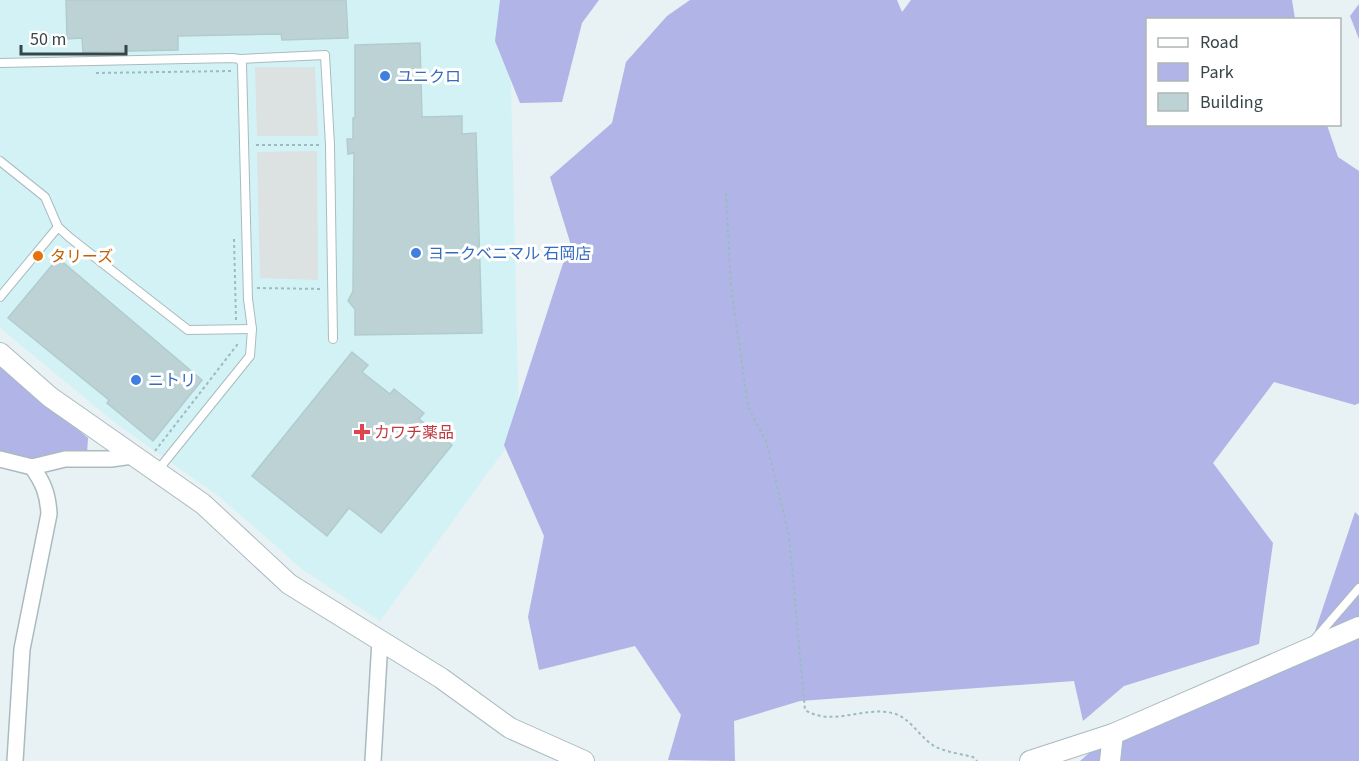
<svg xmlns="http://www.w3.org/2000/svg" width="1359" height="761" viewBox="0 0 1359 761" font-family="'Source Sans 3','Noto Sans JP',sans-serif">
	<style>
		.commercial { fill: #d3f2f5 }
		.green { fill: #b1b4e7 }
		.parking { fill: #dce1e2 }
		.building { fill: #bdd2d5; stroke: #b1cccf; stroke-width: 1.5 }
		.lines { fill: none; stroke-linecap: round; stroke-linejoin: round }
		.service-casing { stroke: #aabbbf; stroke-width: 10 }
		.minor-casing { stroke: #aabbbf; stroke-width: 18 }
		.tertiary-casing { stroke: #aabbbf; stroke-width: 22 }
		.path { stroke: #9cbbc0; stroke-width: 2; stroke-dasharray: 3 3; stroke-linecap: butt }
		.service { stroke: #fff; stroke-width: 8 }
		.minor { stroke: #fff; stroke-width: 15 }
		.tertiary { stroke: #fff; stroke-width: 20 }
		.shop-dot { fill: #3f7fe0; stroke: #fff; stroke-width: 2 }
		.food-dot { fill: #e8710a; stroke: #fff; stroke-width: 2 }
		.health-dot { fill: #e0444e; stroke: #fff; stroke-width: 2 }
		.labels { text-anchor: middle; stroke-width: 6; stroke-linejoin: round; paint-order: stroke }
		.shop-label { font-size: 16px; fill: #366cbe; stroke: #fff; text-anchor: start }
		.food-label { font-size: 16px; fill: #c56008; stroke: #fff; text-anchor: start }
		.health-label { font-size: 16px; fill: #be3a42; stroke: #fff; text-anchor: start }
	</style>
	<rect width="100%" height="100%" fill="#e8f1f3"/>
	<polygon class="commercial" points="0,0 509,0 519,430 380,621 302,569 220,497 118,425 0,328"/>
	<g class="green">
		<polygon points="500,0 599,0 582,23 562,102 520,103 495,41"/>
		<polygon points="690,0 897,0 902,12 911,0 1292,0 1295,19 1148,20 1148,124 1327,125 1338,157 1359,171 1359,403 1355,405 1274,382 1213,463 1273,543 1259,644 1124,686 1083,721 1074,681 800,701 734,721 735,761 668,760 681,715 635,646 539,670 528,617 544,536 504,445 570,242 550,177 612,123 626,62 667,16"/>
		<polygon points="1359,4 1359,39 1350,16"/>
		<polygon points="0,363 88,438 87,454 12,460 0,457"/>
		<polygon points="1355,512 1359,516 1359,761 1080,761 1132,715 1307,655"/>
	</g>
	<g class="parking">
		<polygon points="255,67 315,67 318,136 257,136"/>
		<polygon points="317,151 318,280 260,278 257,152"/>
	</g>
	<g class="building">
		<polygon points="66,0 346,0 348,38 282,40 281,34 178,36 178,50 83,52 82,38 67,39"/>
		<polygon points="420,43 422,117 462,116 462,134 476,133 482,333 355,335 355,309 348,301 353,291 354,153 348,154 347,139 353,139 353,118 355,118 355,45"/>
		<polygon points="58,258 202,380 153,441 107,403 109,400 8,318"/>
		<polygon points="352,352 368,365 362,372 390,394 394,389 424,413 419,419 452,445 381,533 349,508 327,536 252,476"/>
	</g>
	<g class="lines">
		<defs>
			<g id="service">
				<polyline points="240,59 325,55 330,145 333,339"/>
				<polyline points="0,63 232,58 240,59 242,64 248,299 252,329 250,356 158,470"/>
				<polyline points="0,161 45,197 58,227 69,237 188,330 252,329"/>
				<polyline points="0,297 58,227"/>
				<polyline points="1314,640 1359,588"/>
			</g>
			<g id="minor">
				<polyline points="0,459 32,467 65,459 111,459 132,456"/>
				<path d="M15,761L22,649L49,514C48,494 43,482 32,467"/>
				<polyline points="373,761 380,640"/>
			</g>
			<g id="tertiary">
				<polyline points="0,353 50,397 203,504 289,584 441,678 510,728 584,761"/>
				<polyline points="1030,761 1113,734 1359,627"/>
				<polyline points="1110,761 1113,734"/>
			</g>
		</defs>
		<use href="#service" class="service-casing"/>
		<use href="#minor" class="minor-casing"/>
		<use href="#tertiary" class="tertiary-casing"/>
		<g class="path">
			<polyline points="96,73 231,71"/>
			<polyline points="256,145 319,145"/>
			<path d="M726,193L731,287L748,407L766,441L789,535L805,710C832,727 864,706 892,713C911,717 920,739 936,747C947,752 961,754 973,757L977,761"/>
			<polyline points="234,239 236,320"/>
			<polyline points="257,288 323,289"/>
			<polyline points="155,451 237,345 237,341"/>
		</g>
		<use href="#service" class="service"/>
		<use href="#minor" class="minor"/>
		<use href="#tertiary" class="tertiary"/>
	</g>
	<g class="shop-dot">
		<circle cx="385" cy="76" r="6"/>
		<circle cx="416" cy="253" r="6"/>
		<circle cx="136" cy="380" r="6"/>
	</g>
	<circle class="food-dot" cx="38" cy="256" r="6"/>
	<path class="health-dot" d="M359 423h6v6h6v6h-6v6h-6v-6h-6v-6h6z"/>
	<g class="labels">
		<g class="shop-label">
			<text x="397" y="82">ユニクロ</text>
			<text x="428" y="259">ヨークベニマル 石岡店</text>
			<text x="148" y="386">ニトリ</text>
		</g>
		<g class="food-label">
			<text x="50" y="262">タリーズ</text>
		</g>
		<g class="health-label">
			<text x="374" y="438">カワチ薬品</text>
		</g>
	</g>
	<rect x="1146" y="18" width="195" height="108" fill="#ffffff" stroke="#afb5b5" stroke-width="1.5"/>
	<rect x="1158" y="38" width="30" height="9" fill="#ffffff" stroke="#afb5b5" stroke-width="1.5"/>
	<text x="1200" y="48" font-size="18" fill="#374547">Road</text>
	<rect x="1158" y="63" width="30" height="18" fill="#b1b4e7" stroke="#afb5b5" stroke-width="1.5"/>
	<text x="1200" y="78" font-size="18" fill="#374547">Park</text>
	<rect x="1158" y="93" width="30" height="18" fill="#bdd2d5" stroke="#afb5b5" stroke-width="1.5"/>
	<text x="1200" y="108" font-size="18" fill="#374547">Building</text>
	<path d="M21 45v9h105v-9" fill="none" stroke="#374547" stroke-width="3"/>
	<text x="30" y="45" font-size="18" fill="#374547" stroke="#ffffff" stroke-width="4.5" paint-order="stroke">50 m</text>
</svg>
